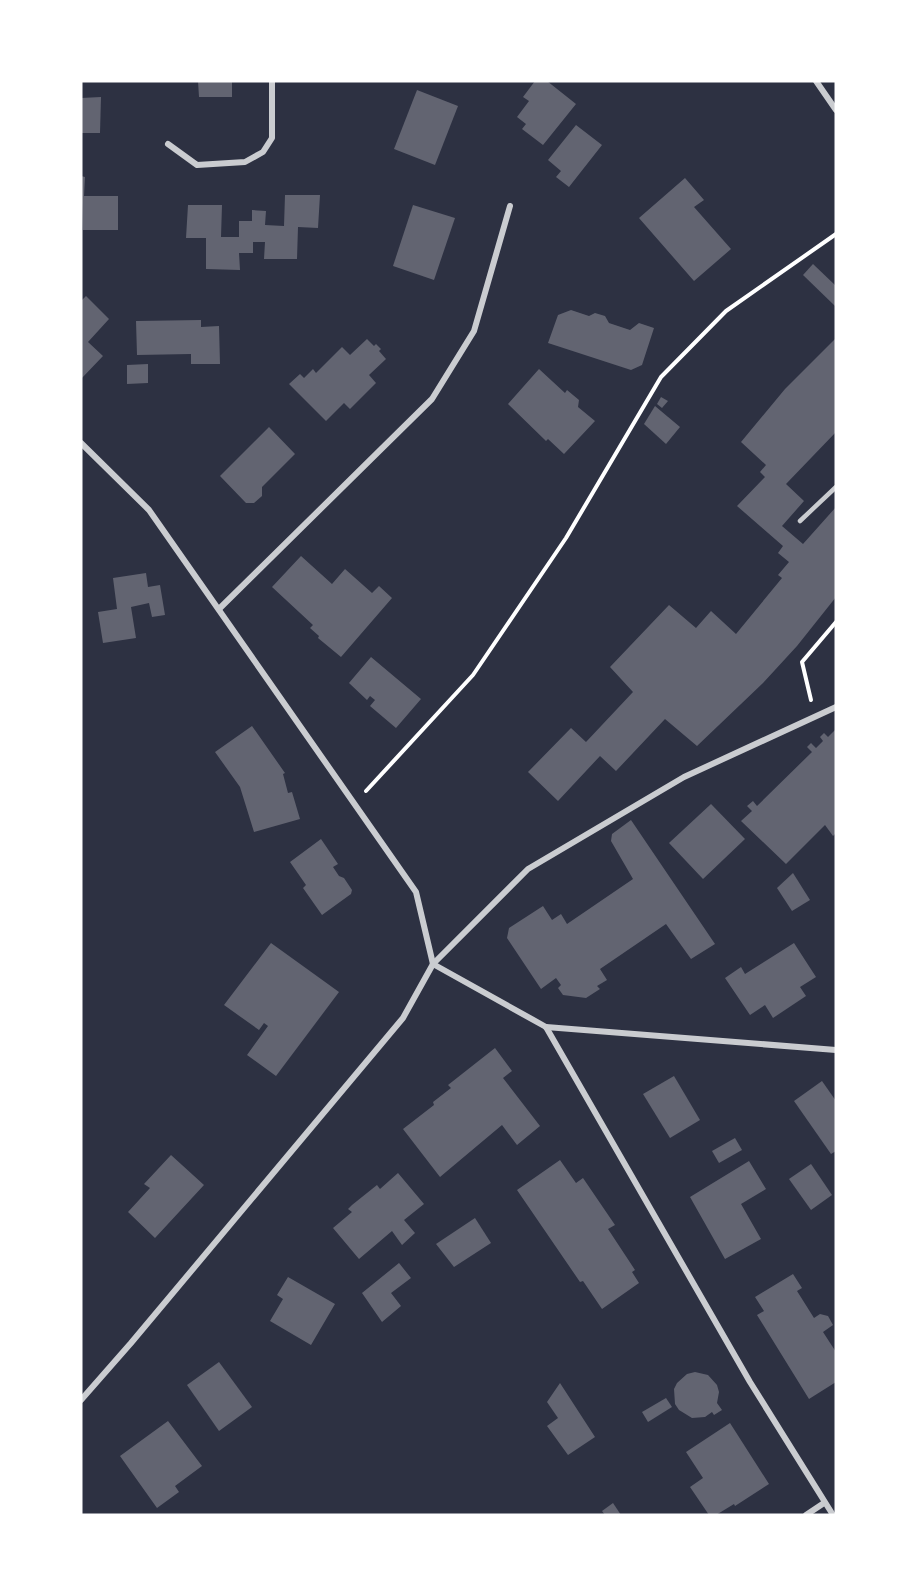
<svg xmlns="http://www.w3.org/2000/svg" width="917" height="1596" viewBox="0 0 917 1596" font-family="'DejaVu Sans',sans-serif">
	<style>
		.building { fill: #626471 }
		.lines { fill: none; stroke-linecap: round; stroke-linejoin: round }
		.path { stroke: #fff; stroke-width: 4 }
		.service { stroke: #caccd0; stroke-width: 4.5 }
		.minor { stroke: #caccd0; stroke-width: 6 }
	</style>
	<rect width="100%" height="100%" fill="#2d3142"/>
	<g class="building">
		<polygon points="198,81 232,81 232,97 199,97"/>
		<polygon points="535,81 547,81 576,104 543,145 522,129 526,124 517,117 529,101 523,97"/>
		<polygon points="417,90 458,106 435,165 394,149"/>
		<polygon points="101,97 100,133 81,133 81,98"/>
		<polygon points="576,125 602,145 569,187 556,177 561,171 548,160"/>
		<polygon points="81,176 85,177 84,196 118,196 118,230 83,230"/>
		<polygon points="685,178 704,200 694,207 731,249 694,281 639,218"/>
		<polygon points="285,195 320,195 318,228 298,227 297,259 264,259 265,242 253,242 253,253 239,253 240,270 206,269 206,238 186,238 188,205 222,205 221,237 239,237 239,221 252,221 252,210 266,211 265,225 284,226"/>
		<polygon points="413,205 455,218 434,280 393,266"/>
		<polygon points="813,264 836,286 836,307 803,275"/>
		<polygon points="86,296 109,319 88,342 103,356 81,379 81,301"/>
		<polygon points="571,310 589,316 595,313 605,316 609,323 630,330 639,323 654,328 642,365 631,370 548,343 558,315"/>
		<polygon points="201,320 201,327 219,326 220,364 191,364 191,354 137,355 136,321"/>
		<polygon points="836,338 836,432 786,484 804,501 782,526 803,544 836,507 836,597 797,646 763,683 697,746 665,719 616,771 600,756 558,801 528,772 571,728 586,742 633,692 610,667 669,605 696,628 711,611 736,634 782,578 778,575 789,562 778,553 783,546 737,506 765,477 760,472 766,465 741,442 785,389"/>
		<polygon points="367,339 374,346 376,344 381,349 379,351 386,359 369,375 376,383 350,409 344,403 326,421 289,384 300,374 304,378 313,369 316,373 342,347 350,355"/>
		<polygon points="148,364 148,383 127,384 127,365"/>
		<polygon points="539,369 565,393 567,390 579,400 578,407 595,421 564,454 548,439 546,441 508,404"/>
		<polygon points="661,397 668,401 662,408 657,404"/>
		<polygon points="655,406 680,427 666,444 644,424"/>
		<polygon points="269,427 295,454 262,487 262,496 254,503 246,503 220,476"/>
		<polygon points="301,556 332,584 345,569 372,593 379,586 392,598 341,657 318,638 319,636 310,628 313,625 272,587"/>
		<polygon points="146,573 148,587 160,585 165,615 152,617 149,603 131,607 136,638 103,643 98,612 117,609 113,578"/>
		<polygon points="371,657 421,699 396,728 370,706 375,700 370,696 367,700 349,683"/>
		<polygon points="252,726 285,773 283,774 288,793 292,792 300,819 254,832 240,787 215,752"/>
		<polygon points="836,729 836,833 833,836 825,825 786,864 741,821 752,811 747,806 753,801 757,806 812,752 807,747 811,743 816,748 823,741 820,737 824,733 828,737"/>
		<polygon points="711,804 745,839 703,879 669,843"/>
		<polygon points="631,820 715,944 691,959 666,924 600,969 607,980 597,986 600,989 586,998 563,995 558,988 561,985 556,978 541,989 507,938 509,928 543,906 552,920 561,914 567,924 633,879 611,841 612,834"/>
		<polygon points="321,839 338,864 333,867 339,876 344,878 352,890 351,894 322,915 303,888 306,885 290,862"/>
		<polygon points="793,873 810,900 792,911 777,888"/>
		<polygon points="271,943 339,992 276,1076 247,1055 268,1026 264,1023 259,1030 224,1005"/>
		<polygon points="794,943 816,977 800,987 806,996 773,1018 765,1005 750,1015 725,978 741,967 745,974"/>
		<polygon points="495,1048 512,1071 503,1078 540,1126 517,1145 502,1125 440,1177 403,1129 434,1105 433,1102 451,1088 448,1085"/>
		<polygon points="674,1076 700,1120 670,1138 643,1094"/>
		<polygon points="822,1081 836,1101 836,1151 831,1154 794,1101"/>
		<polygon points="735,1138 742,1150 719,1163 712,1151"/>
		<polygon points="171,1155 204,1185 155,1238 128,1212 150,1188 144,1184"/>
		<polygon points="560,1160 576,1183 583,1178 615,1225 608,1229 635,1270 632,1272 639,1283 602,1309 583,1281 580,1282 517,1190"/>
		<polygon points="749,1161 766,1189 741,1204 761,1239 725,1259 690,1197"/>
		<polygon points="811,1164 832,1195 811,1210 789,1179"/>
		<polygon points="398,1173 424,1204 404,1220 415,1233 402,1245 392,1231 359,1259 333,1228 352,1212 348,1209 352,1205 377,1185 380,1189"/>
		<polygon points="475,1218 491,1243 454,1267 436,1244"/>
		<polygon points="399,1263 411,1278 391,1293 401,1306 382,1322 362,1293"/>
		<polygon points="793,1274 802,1288 797,1291 814,1318 820,1314 828,1316 833,1325 823,1332 836,1352 836,1382 809,1399 757,1315 764,1311 755,1297"/>
		<polygon points="288,1277 335,1304 311,1345 270,1321 283,1299 277,1295"/>
		<polygon points="219,1362 252,1407 219,1431 187,1385"/>
		<polygon points="695,1372 708,1375 717,1385 719,1392 717,1403 722,1410 714,1415 712,1412 705,1417 692,1418 679,1410 675,1404 674,1389 677,1383 687,1374"/>
		<polygon points="560,1383 595,1437 568,1455 547,1426 558,1418 547,1402"/>
		<polygon points="666,1398 672,1407 648,1422 642,1412"/>
		<polygon points="168,1421 202,1466 175,1486 179,1492 157,1508 120,1456"/>
		<polygon points="730,1423 769,1484 735,1506 734,1504 716,1515 709,1515 690,1487 703,1478 686,1452"/>
		<polygon points="613,1503 621,1515 605,1515 602,1511"/>
	</g>
	<g class="lines">
		<g class="path">
			<polyline points="811,700 802,662 836,622"/>
			<polyline points="366,791 473,675 566,538 661,377 726,311 836,234"/>
		</g>
		<polyline class="service" points="800,521 836,487"/>
		<g class="minor">
			<polyline points="816,81 836,110"/>
			<polyline points="168,144 197,165 245,162 263,152 272,138 272,81"/>
			<polyline points="81,443 149,510 416,892 433,964"/>
			<polyline points="219,609 432,399 474,331 510,206"/>
			<polyline points="433,964 546,1027 750,1382 833,1515"/>
			<polyline points="546,1027 836,1050"/>
			<polyline points="81,1400 131,1343 403,1018 433,964 528,869 684,777 836,707"/>
			<polyline points="806,1515 824,1503"/>
		</g>
	</g>
	<rect width="917" height="1596" fill="none" stroke="#ffffff" stroke-width="165"/>
</svg>
